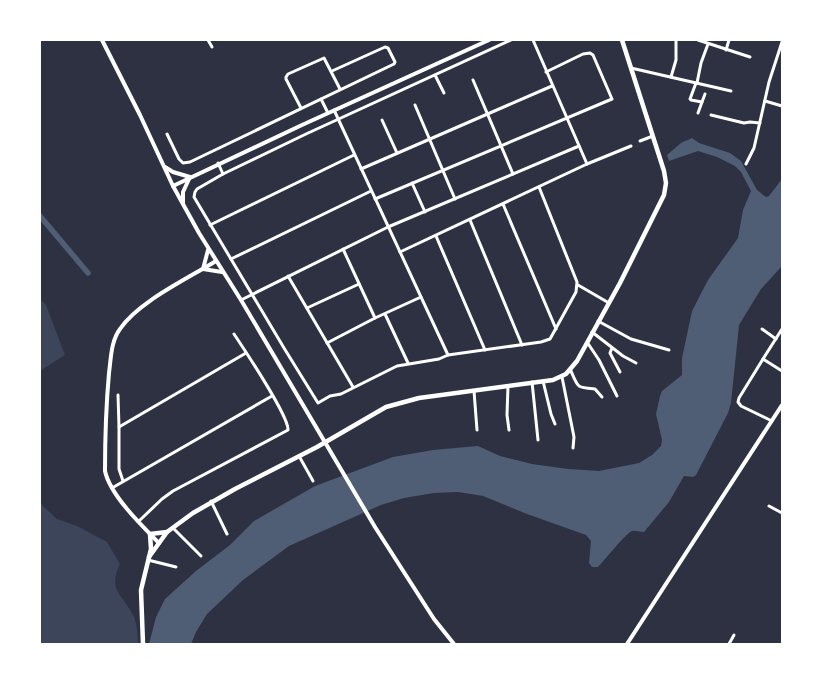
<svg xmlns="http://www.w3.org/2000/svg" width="822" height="684" viewBox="0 0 822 684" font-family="'PT Sans Narrow',sans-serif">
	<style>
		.green { fill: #3c4559 }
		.water { fill: #4f5d75 }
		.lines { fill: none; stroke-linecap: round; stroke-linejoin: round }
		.canal { stroke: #4f5d75; stroke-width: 5.5 }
		.minor { stroke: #fff; stroke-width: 3 }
		.tertiary { stroke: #fff; stroke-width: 4 }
		.secondary { stroke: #fff; stroke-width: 4.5 }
	</style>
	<rect width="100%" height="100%" fill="#2d3142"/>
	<g class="green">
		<polygon points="40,299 46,305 65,355 40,371"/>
		<path d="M40,503L57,519L77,526L107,542L120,564C107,591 123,594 134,617C137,624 138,636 138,644H40Z"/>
	</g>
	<path class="water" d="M692,138L699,143L730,153L741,161L757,190L766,197L769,196L782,179V266L761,289L739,325L731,403L728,413L696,475L693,477L684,476L669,502L644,532C640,532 636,530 632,531C627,532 604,561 598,567H592L589,563L591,541L586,535L527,514L483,496L458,492L434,493L404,498L381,505L289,546L243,580L207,614L196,632L191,644H149L156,617L165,599L196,571L230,545L254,521L315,486L393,457L433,450L478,446L500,456L532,464L568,469L599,471L639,463L652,455L661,446L662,440L656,414L660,396L662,391L682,375V358L692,311L708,280L738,238L743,210L751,191L741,172L735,166L717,157L698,151L669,161L667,155L681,143Z"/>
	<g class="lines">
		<polyline class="canal" points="40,216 88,273"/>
		<g class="minor">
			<polyline points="208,40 212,47"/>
			<polyline points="511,40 306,134 223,174 197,189 195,192 194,197 284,348 318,403 330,396 341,394 397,366 439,359 448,355 541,342 550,339 576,292 577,282 539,187"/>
			<polyline points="533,40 587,164"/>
			<polyline points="698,40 750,57"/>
			<polyline points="726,50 729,40"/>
			<polyline points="631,68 731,91"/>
			<polyline points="435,75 444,93"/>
			<polyline points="671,77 676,60 676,40"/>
			<polyline points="473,80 513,174"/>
			<polyline points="696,83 690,99 691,100 702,102 698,113"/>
			<polyline points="697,83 701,63 708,44"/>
			<polyline points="321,99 328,113"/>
			<polyline points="765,101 782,106"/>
			<polyline points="702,102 705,94"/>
			<polyline points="415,105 455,199"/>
			<polyline points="301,108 286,79 286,77 288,74 324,58 340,89"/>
			<polyline points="334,110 448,355"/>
			<polyline points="711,115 744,123 750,122 760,123"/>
			<polyline points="382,120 397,153"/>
			<polyline points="167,134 179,159 183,163 190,162 394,64 395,62 388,48 385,47 332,71"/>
			<polyline points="640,141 653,136"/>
			<polyline points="218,163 223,174"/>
			<polyline points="746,164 754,148 769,82 782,42"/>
			<polyline points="361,169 552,86"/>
			<polyline points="412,183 425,212"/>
			<polyline points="375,199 612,99 593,55 590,53 583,54 546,72"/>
			<polyline points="503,204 556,329"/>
			<polyline points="470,220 522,345"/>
			<polyline points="210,225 354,155"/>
			<polyline points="436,236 485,350"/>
			<polyline points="343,249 375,318"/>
			<polyline points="400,252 587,164 631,146"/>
			<polyline points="231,259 371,191"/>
			<polyline points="288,276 353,387"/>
			<polyline points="578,285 609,303"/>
			<polyline points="241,300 388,227 579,146"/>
			<polyline points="307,308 359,284"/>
			<polyline points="385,314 408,363"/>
			<polyline points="598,321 631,339 669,350"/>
			<polyline points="762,329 776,339"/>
			<polyline points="592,332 623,356 636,363"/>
			<polyline points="587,342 599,360 617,396"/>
			<polyline points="327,343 375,318 421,297"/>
			<polyline points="612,348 610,353 620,372"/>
			<polyline points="763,359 782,329"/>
			<path d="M570,369C579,388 575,387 595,389L602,397"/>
			<polyline points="562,377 574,437 573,448"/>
			<polyline points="543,381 551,414 555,424"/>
			<polyline points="532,382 538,440"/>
			<polyline points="508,386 507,415 509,430"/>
			<polyline points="474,391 477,430"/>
			<polyline points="118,395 119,427"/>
			<polyline points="772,421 741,406 738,402 739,398 763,359 782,371"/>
			<polyline points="299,456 313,481"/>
			<polyline points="123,481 119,469 119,427 246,353"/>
			<polyline points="112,488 272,396"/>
			<polyline points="211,501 227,534"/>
			<polyline points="769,506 782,513"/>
			<path d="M139,521L162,499L173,491L288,430C289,417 244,349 234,334"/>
			<polyline points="173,528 201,556"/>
			<polyline points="148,560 176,567"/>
			<polyline points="729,644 734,635"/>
		</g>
		<g class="tertiary">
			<polyline points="102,40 140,115 173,186 199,233 241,300 375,527 434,619 454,644"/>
			<polyline points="165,167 173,172 190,177"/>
			<polyline points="173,186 302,125 489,40"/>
			<polyline points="183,203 183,192 189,179"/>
			<polyline points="203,269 208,250"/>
			<polyline points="203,269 222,272"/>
			<path d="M159,543C142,526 110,495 105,471C105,438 106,406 109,373C111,358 111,341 120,329C138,302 187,279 216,261"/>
			<polyline points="627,644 782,405"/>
		</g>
		<g class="secondary">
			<polyline points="149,557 167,532 193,513 235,489 317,447 386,407 419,398 553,380 566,374 577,361 620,283 664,195 666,183 664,171 622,40"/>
			<polyline points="143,644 141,590 151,549 150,534 167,532"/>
		</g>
	</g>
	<rect width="822" height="684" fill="none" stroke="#ffffff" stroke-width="82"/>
</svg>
